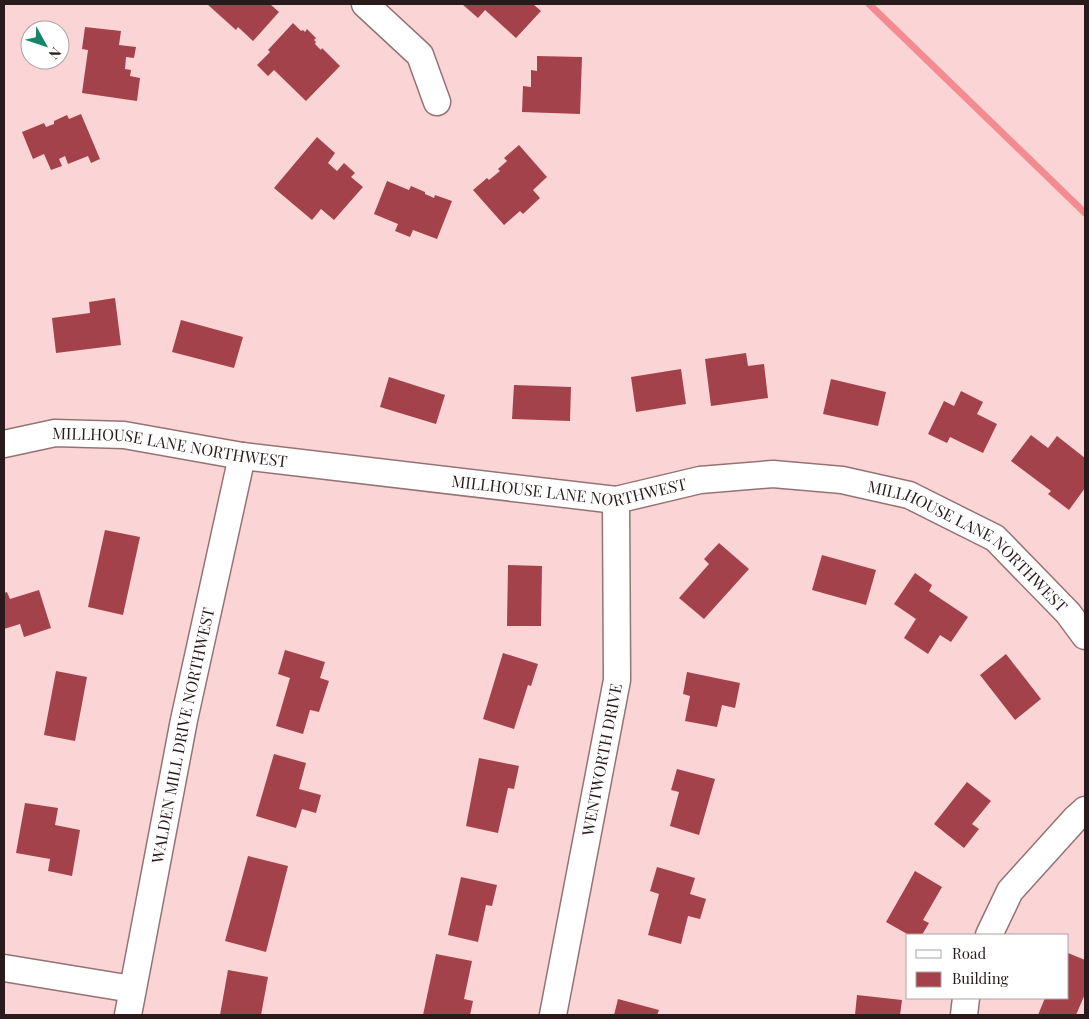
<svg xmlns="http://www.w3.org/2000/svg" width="1089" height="1019" viewBox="0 0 1089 1019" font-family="'Playfair Display',serif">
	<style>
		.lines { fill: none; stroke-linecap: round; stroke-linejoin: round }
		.stream { stroke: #f48b90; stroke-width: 7 }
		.building { fill: #a3424a }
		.street-casing { stroke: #957374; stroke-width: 29 }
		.street { stroke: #fff; stroke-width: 26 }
		.labels { text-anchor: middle; stroke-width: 5; stroke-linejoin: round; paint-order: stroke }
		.street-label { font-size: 16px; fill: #291b1b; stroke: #fff }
	</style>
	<rect width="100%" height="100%" fill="#fbd5d5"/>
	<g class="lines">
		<polyline class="stream" points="869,4 1085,213"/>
	</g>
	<g class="building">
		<polygon points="207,4 270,4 279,12 253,41 238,27 236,30"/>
		<polygon points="462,4 533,4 541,11 516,38 485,10 478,18"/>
		<polygon points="293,23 301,31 303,30 305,32 307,29 316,38 314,40 316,42 315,44 321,50 322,48 340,66 306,101 274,70 268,76 257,65 270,52 268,50"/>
		<polygon points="85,27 121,31 119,45 136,47 134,58 126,57 125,69 131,70 130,76 140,78 137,101 82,93 88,50 82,49"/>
		<polygon points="537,56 582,57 580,114 522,112 523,86 531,87 531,70 537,71"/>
		<polygon points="81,114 100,159 91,163 88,156 68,164 65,156 59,159 62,166 51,170 44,154 33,159 22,132 44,123 46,127 54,124 54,121 67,115 69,119"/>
		<polygon points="317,137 335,153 328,163 337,171 344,163 355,173 351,177 363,187 334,220 321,209 312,220 274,188"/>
		<polygon points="519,145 547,177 533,190 540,198 523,214 520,211 504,225 473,190 487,178 489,180 500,171 498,169 507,161 504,158"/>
		<polygon points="387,181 409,190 411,186 425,192 425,194 434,198 435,195 452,201 437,239 413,230 410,237 395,231 398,224 374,214"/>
		<polygon points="115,298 121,345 56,353 52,318 90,313 89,302"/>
		<polygon points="181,320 243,337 234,368 172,352"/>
		<polygon points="746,353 748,366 764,364 768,398 711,406 705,359"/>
		<polygon points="681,369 686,404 636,412 631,377"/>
		<polygon points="389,377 445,395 436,424 380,407"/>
		<polygon points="831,379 886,392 878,426 823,414"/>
		<polygon points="514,385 571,387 570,421 512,419"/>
		<polygon points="961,391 983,402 977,414 997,424 983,453 950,437 947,443 928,434 944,401 954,406"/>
		<polygon points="1031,435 1048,448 1057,436 1085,458 1085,488 1069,510 1048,494 1051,491 1011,461"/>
		<polygon points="105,530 140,537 123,615 88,607"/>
		<polygon points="719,543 749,569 704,619 679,598 709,564 704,559"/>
		<polygon points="822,555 876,570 866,605 812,590"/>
		<polygon points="508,565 542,566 541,626 507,626"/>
		<polygon points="915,573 932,585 929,591 968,617 951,642 940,635 928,654 904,638 916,619 894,604"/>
		<polygon points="39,590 51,628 24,637 20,624 4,629 4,593 7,592 10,599"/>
		<polygon points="285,650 325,662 320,678 329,681 319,712 310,710 303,734 276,726 290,678 278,674"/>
		<polygon points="503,653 538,664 531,686 528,685 514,729 483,719"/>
		<polygon points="1006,654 1041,699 1015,720 980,675"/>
		<polygon points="56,671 87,677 75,741 44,735"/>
		<polygon points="687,672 740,683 735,708 722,705 717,727 685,721 690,696 683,694"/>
		<polygon points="274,754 306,763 299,789 321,795 316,813 302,809 296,828 256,816"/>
		<polygon points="479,758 519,766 514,789 508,788 498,833 466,826"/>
		<polygon points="677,769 715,779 699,835 670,826 679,792 671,790"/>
		<polygon points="967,782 991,801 972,824 979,829 964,848 934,824"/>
		<polygon points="25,803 58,808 55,825 80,830 72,876 48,871 50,859 16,853"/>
		<polygon points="248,856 288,866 266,952 225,941"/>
		<polygon points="657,867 695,878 690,894 706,899 700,919 688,916 681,944 648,935 659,894 650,891"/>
		<polygon points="915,871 942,887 923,920 929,923 922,935 909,935 886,922"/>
		<polygon points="461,877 497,885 492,906 486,905 478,942 448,935"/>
		<polygon points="1068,953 1085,960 1085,994 1076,1015 1038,1015 1045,998 1068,998"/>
		<polygon points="436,954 472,961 464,999 473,1001 470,1015 423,1015"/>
		<polygon points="228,970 268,977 261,1015 220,1015"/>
		<polygon points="857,995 902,1000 900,1015 855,1015"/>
		<polygon points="618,999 659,1010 657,1015 614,1015"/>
	</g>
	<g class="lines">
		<defs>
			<g id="street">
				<polyline points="365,4 420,55 437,102"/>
				<path id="s1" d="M4,444L55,433L124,435L242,456L616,500L700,480L773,474L842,480L909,495L995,538L1068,613L1085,636"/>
				<polyline points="989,935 1010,891 1076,818 1085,810"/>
				<polyline points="4,968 132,989"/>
				<path id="s2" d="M128,1015L184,720L242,456"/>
				<path id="s3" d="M553,1015L617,680L616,500"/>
				<polyline points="964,1015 966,998"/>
			</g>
		</defs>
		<use href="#street" class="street-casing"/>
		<use href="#street" class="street"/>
	</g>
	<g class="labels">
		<g class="street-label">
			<text dy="6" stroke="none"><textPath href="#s1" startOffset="168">MILLHOUSE LANE NORTHWEST</textPath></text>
			<text dy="6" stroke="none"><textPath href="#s1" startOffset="571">MILLHOUSE LANE NORTHWEST</textPath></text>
			<text dy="6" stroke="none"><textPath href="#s1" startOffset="992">MILLHOUSE LANE NORTHWEST</textPath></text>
			<text dy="6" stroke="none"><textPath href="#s2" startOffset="285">WALDEN MILL DRIVE NORTHWEST</textPath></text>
			<text dy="6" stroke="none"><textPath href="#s3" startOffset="260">WENTWORTH DRIVE</textPath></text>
		</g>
	</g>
	<rect width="1089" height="1019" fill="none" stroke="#291b1b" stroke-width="10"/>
	<rect x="906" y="934" width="162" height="65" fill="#ffffff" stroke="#a9a4a4"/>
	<rect x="916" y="950" width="25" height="8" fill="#ffffff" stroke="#a9a4a4"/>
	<text x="952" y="959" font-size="15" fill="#291b1b">Road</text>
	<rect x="916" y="972" width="25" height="15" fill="#a3424a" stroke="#a9a4a4"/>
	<text x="952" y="984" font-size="15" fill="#291b1b">Building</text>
	<g transform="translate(45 45) rotate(130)"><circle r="24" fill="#ffffff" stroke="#a9a4a4"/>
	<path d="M0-4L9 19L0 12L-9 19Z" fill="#158767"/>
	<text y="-8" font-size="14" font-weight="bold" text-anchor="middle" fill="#291b1b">N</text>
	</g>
</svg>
